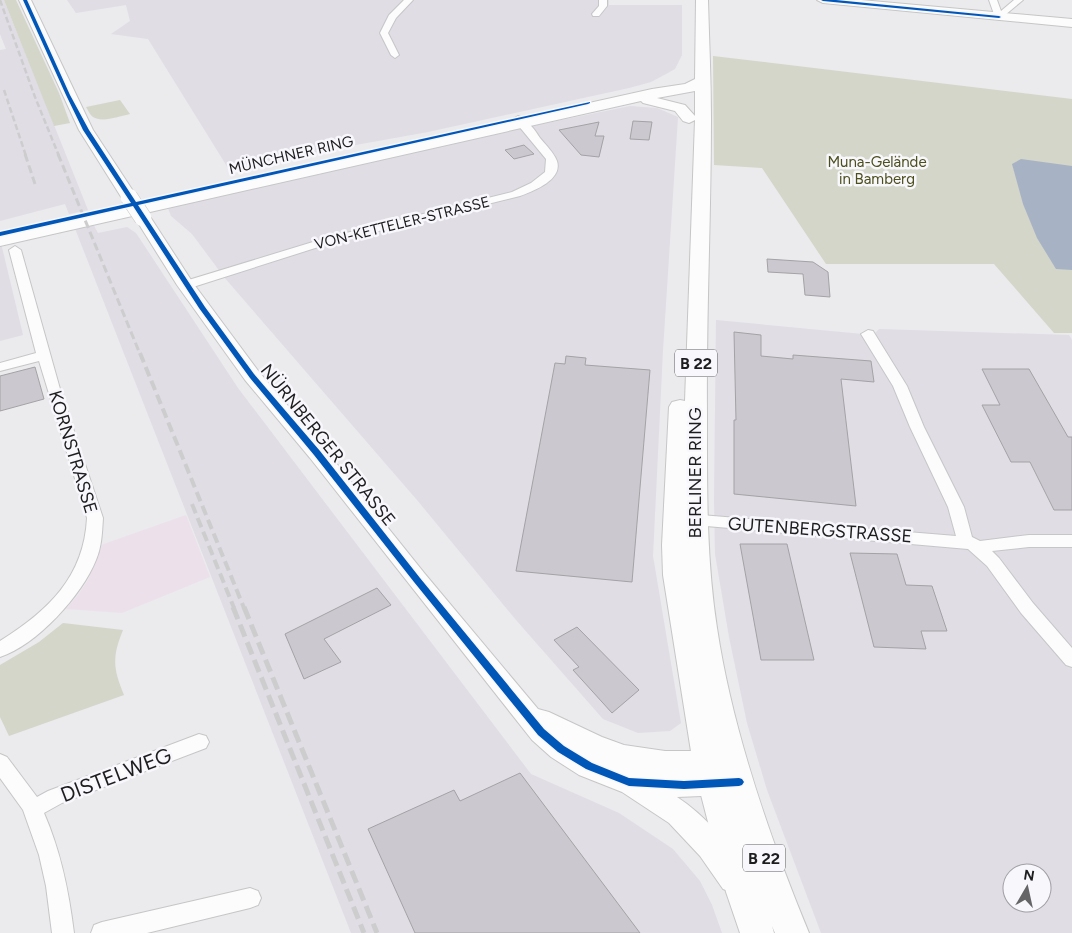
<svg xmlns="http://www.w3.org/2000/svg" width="1072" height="933" viewBox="0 0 1072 933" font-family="Figtree,sans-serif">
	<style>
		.built { fill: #e0dde5; fill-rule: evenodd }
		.education { fill: #ece1eb }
		.green { fill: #d4d6c9 }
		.water { fill: #a7b3c5 }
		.building { fill: #cbc8cf; stroke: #a4a2a5 }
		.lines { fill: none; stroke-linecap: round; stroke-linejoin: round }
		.street-casing { stroke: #c6c6c7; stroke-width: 2 }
		.secondary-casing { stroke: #c6c6c7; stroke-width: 2 }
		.primary-casing { stroke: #c6c6c7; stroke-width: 2 }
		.street { fill: #fcfcfc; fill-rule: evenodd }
		.secondary { fill: #fcfcfc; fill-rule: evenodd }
		.primary { fill: #fcfcfc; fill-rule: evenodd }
		.rail-far3 { stroke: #cdcdce; stroke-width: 2.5; stroke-dasharray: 6 3; stroke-linecap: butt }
		.rail-far2 { stroke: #cdcdce; stroke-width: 3; stroke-dasharray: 8 4; stroke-linecap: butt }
		.rail-far1 { stroke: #cdcdce; stroke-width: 4; stroke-dasharray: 10 5; stroke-linecap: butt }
		.rail { stroke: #cdcdce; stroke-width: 5; stroke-dasharray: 13 6; stroke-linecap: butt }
		.secondary-bridge-casing { stroke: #c6c6c7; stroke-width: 18; stroke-linecap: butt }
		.secondary-bridge { stroke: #fcfcfc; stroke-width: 17 }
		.cycleway-casing { stroke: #f8f7fc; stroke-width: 3 }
		.cycleway { fill: #0057b8; fill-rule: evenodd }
		.labels { text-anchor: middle; stroke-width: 5; stroke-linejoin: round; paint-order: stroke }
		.far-street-label { font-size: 15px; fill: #1d1c1e; stroke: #f8f7fc }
		.far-park-label { font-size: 15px; fill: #4c4e1b; stroke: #f8f7fc }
		.shield { fill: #f8f7fc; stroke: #5f5e61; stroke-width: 1 }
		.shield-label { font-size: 16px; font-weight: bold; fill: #1d1c1e }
		.street-label { font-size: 18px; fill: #1d1c1e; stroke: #f8f7fc }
		.near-street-label { font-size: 21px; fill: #1d1c1e; stroke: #f8f7fc }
	</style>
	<rect width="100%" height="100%" fill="#ebeaed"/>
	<g class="built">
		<polygon points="0,0 4,0 88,210 69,214 65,204 0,221 0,50 6,49 0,34"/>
		<polygon points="67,0 609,0 609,5 682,5 682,55 675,69 666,74 651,82 629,88 428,132 228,168 148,39 111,34 130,21 126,5 76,13"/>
		<polygon points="630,106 657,108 678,117 663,350 653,556 681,723 670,731 638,733 603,719 516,620 417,500 224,277 192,234 171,216 168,208 445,144"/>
		<polygon points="92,222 98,233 127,227 136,233 238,388 531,774 619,813 673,849 700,881 712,905 722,933 351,933 74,226"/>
		<polygon points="0,239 23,335 0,341"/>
		<path d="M716,320L873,335L879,329L1069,335L1072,340V933H821L767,790L747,723L729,637L715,554L714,499ZM1012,873H1042V903H1012Z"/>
	</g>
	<polygon class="education" points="186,515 210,577 122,613 66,609 78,595 88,580 101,545"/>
	<g class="green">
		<polygon points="4,0 16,0 59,93 70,123 54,126"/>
		<polygon points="713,56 1072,99 1072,333 1054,333 994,264 826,264 762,168 714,165"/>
		<path d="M120,100L130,114C120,116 102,123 93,117C90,115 88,110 86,107Z"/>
		<path d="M63,623L123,630C112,657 113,668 124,695L9,736L0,717V665L39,642Z"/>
	</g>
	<polygon class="water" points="1021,159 1072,166 1072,270 1056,269 1037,238 1023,204 1012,164"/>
	<g class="building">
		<polygon points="633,121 652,122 649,140 630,139"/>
		<polygon points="599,122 595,136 604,136 599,157 581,155 559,130"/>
		<polygon points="524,145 534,154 514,159 505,150"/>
		<polygon points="767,259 813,262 828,272 830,297 805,295 803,274 768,272"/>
		<polygon points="734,332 761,335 761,356 793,359 793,355 871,361 874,382 841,379 856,506 734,494 734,420 736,420"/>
		<polygon points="566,356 586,358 585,365 650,370 632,582 516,571 555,363 565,364"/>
		<polygon points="35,367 44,399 0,411 0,376"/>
		<polygon points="982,369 1029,369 1068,437 1072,437 1072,510 1054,510 1030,462 1011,462 982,405 1000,405"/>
		<polygon points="740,544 787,544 814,660 761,660"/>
		<polygon points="850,553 897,554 906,585 932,586 947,631 921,631 926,649 874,647"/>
		<polygon points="377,588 391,605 324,639 341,662 304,679 285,634"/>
		<polygon points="577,627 639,690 612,713 573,670 579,667 554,640"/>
		<polygon points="520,773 640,933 415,933 368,829 454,790 460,801"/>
	</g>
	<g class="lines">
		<defs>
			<g id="street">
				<polygon points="404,0 413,0 396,18 388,33 399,55 395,58 391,55 380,33 389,15"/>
				<polygon points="599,0 607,0 607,6 599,16 593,16 592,14 599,6"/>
				<polygon points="989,0 997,0 1001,11 1014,0 1023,0 999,20 995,17"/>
				<path d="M518,116C527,119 535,130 540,138C546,145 554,153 557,161C563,180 533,191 520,196L334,242L190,288H182L180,285L182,282L326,238L512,192L531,183L545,172L546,159L513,119Z"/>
				<path d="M15,246L21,250L60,389L103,518C102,532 102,546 96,560C82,595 37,645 0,657V641C48,611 84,577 87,518L39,361L0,371V363L36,353L9,250Z"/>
				<polygon points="868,330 873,331 907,386 924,427 964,507 972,537 980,541 1029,535 1072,535 1072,547 1029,547 992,551 999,558 1033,603 1072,648 1072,667 1066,665 1021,613 987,566 968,549 683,524 681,520 683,516 689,514 956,536 948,507 910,427 893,386 861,334"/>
				<path d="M199,734L206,736L209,742L206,748L62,803L44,813C61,852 69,892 74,933H52L46,886L39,855L23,810L0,778V754L7,757L37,797L48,791Z"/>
				<polygon points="250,888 258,891 261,898 258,905 250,908 147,933 91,933 94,925 102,922"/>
			</g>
			<g id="secondary">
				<polygon points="19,0 31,0 93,130 137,197 135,200 123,200 79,130"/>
				<polygon points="817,0 861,0 1072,19 1072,27 823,3"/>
				<path d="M143,213L149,215L193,283L259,372L324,448L425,574L538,709L549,712L602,737L624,745L665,751H721L731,754L735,763L730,772L736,774L740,783L736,792L726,795L677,797C704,814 736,850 749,879L745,889L734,893L723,889L700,856L669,823L622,792L579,775L551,757L532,740L310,458L245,380L177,285L135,218L137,215Z"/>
			</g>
			<path id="primary" d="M696,0H708C709,40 711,79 711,119C711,217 706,316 707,414C707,486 706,557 717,628C732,728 770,839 809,933H775L772,926L774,933H740L726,892L693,764L663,575L662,545L669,407L672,402L680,400L685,401L695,120L689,123L683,121L675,111L643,103L641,101L0,246V234L652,89L685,84L695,79ZM695,91V116L685,105L657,98Z"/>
		</defs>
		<use href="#street" class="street-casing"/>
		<use href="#secondary" class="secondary-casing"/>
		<use href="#primary" class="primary-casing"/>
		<use href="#street" class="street"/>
		<use href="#secondary" class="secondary"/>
		<use href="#primary" class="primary"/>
		<g class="rail-far3">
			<polyline points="0,0 35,97 59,156"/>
			<polyline points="4,90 26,156"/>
		</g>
		<g class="rail-far2">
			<polyline points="25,154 35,184"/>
			<polyline points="58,154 140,354"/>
		</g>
		<g class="rail-far1">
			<polyline points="140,353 244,608"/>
			<polyline points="192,504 234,608"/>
		</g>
		<g class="rail">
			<polyline points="233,607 364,933"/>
			<polyline points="244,607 377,933"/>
		</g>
		<defs>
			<polyline id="secondary-bridge" points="129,197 143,218"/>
		</defs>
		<use href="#secondary-bridge" class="secondary-bridge-casing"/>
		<use href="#secondary-bridge" class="secondary-bridge"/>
		<defs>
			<g id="cycleway">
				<polygon points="23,0 27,0 70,95 89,130 136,202 590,102 590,103 588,104 138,205 205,307 254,374 320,451 420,578 544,729 564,746 592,763 629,778 684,781 739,778 742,779 744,782 742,785 739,786 684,789 629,786 586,769 558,752 538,735 414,582 314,455 250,378 199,308 133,206 0,236 0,232 131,203 83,130 66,95"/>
				<polygon points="821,0 836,0 999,16 1001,17 999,18 823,1"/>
			</g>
		</defs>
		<use href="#cycleway" class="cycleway-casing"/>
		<use href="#cycleway" class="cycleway"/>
	</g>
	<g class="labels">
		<g class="far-street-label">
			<text transform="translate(291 155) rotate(-13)" y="5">MÜNCHNER RING</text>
			<text transform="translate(402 223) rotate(-14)" y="5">VON-KETTELER-STRASSE</text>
		</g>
		<g class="far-park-label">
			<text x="877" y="167">Muna-Gelände<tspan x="877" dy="17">in Bamberg</tspan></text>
		</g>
		<g class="shield">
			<rect x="675" y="349.5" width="42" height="27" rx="4"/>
			<rect x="743" y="844.5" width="42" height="27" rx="4"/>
		</g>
		<g class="shield-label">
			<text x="696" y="369">B 22</text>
			<text x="764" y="864">B 22</text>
		</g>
		<g class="street-label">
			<text transform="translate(328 445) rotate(51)" y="6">NÜRNBERGER STRASSE</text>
			<text transform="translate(73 452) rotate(73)" y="6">KORNSTRASSE</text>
			<text transform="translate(695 473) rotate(-90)" y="6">BERLINER RING</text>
			<text transform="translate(820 530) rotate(4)" y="6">GUTENBERGSTRASSE</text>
		</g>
		<g class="near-street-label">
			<text transform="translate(116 775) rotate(-21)" y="7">DISTELWEG</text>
		</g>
	</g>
	<g transform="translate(1027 888) rotate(9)"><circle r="24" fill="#f8f7fc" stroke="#a09fa3"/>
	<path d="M0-4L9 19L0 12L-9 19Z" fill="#656466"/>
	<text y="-8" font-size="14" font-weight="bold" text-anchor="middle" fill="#1d1c1e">N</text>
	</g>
</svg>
